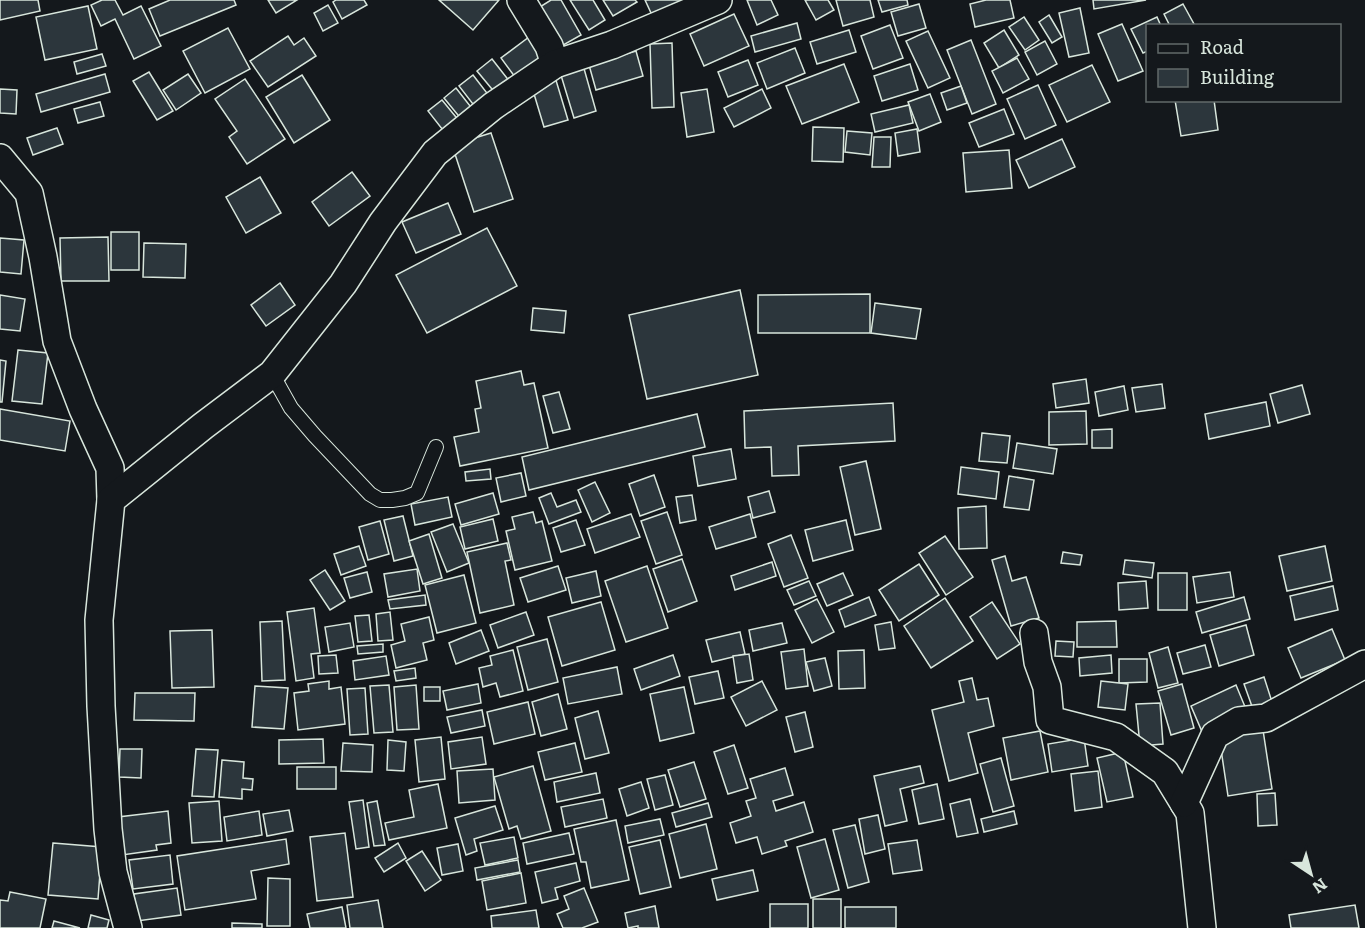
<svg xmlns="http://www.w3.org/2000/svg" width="1365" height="928" viewBox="0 0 1365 928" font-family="Literata,serif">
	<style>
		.building { fill: #2c363c; stroke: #d8e6dc; stroke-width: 1.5 }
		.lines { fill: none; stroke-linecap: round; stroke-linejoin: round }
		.lane-casing { stroke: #d8e6dc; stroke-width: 16 }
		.street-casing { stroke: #d8e6dc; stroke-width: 30 }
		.lane { stroke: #14181c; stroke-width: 14 }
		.street { stroke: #14181c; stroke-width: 27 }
	</style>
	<rect width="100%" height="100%" fill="#14181c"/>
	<g class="building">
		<polygon points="0,0 38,0 40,11 0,20"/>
		<polygon points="102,0 115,0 123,15 141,6 161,46 134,59 115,19 101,26 91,5"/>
		<polygon points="170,0 234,0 236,5 160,36 149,9"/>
		<polygon points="268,0 297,0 276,13"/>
		<polygon points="336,0 364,0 367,5 342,19 333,2"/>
		<polygon points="439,0 499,0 473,30"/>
		<polygon points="551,0 561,0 581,35 558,48 535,10"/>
		<polygon points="570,0 593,0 605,20 589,30"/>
		<polygon points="603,0 635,0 637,2 613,16"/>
		<polygon points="645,0 683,0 652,15"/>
		<polygon points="747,0 771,0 778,15 757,25"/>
		<polygon points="805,0 828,0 834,10 816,20"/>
		<polygon points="836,0 870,0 874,17 843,26"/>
		<polygon points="878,0 907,0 908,5 882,12"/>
		<polygon points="986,0 1010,0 1014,18 975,27 970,4"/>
		<polygon points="1093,0 1146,0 1094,9"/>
		<polygon points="919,4 926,28 898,36 891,12"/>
		<polygon points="1183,4 1194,24 1191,26 1170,26 1164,14"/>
		<polygon points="328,5 338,23 323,31 314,13"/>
		<polygon points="88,6 97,49 45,60 36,17"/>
		<polygon points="1080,8 1089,53 1069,57 1059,13"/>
		<polygon points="734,14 749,46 704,66 690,34"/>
		<polygon points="1049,15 1062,37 1052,43 1039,22"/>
		<polygon points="1024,17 1039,40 1025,50 1009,27"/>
		<polygon points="1157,17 1161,26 1148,26 1148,51 1143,53 1131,29"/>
		<polygon points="797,23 801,39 755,52 751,36"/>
		<polygon points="1122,24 1143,71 1118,81 1098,34"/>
		<polygon points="890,25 903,58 873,69 861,36"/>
		<polygon points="228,28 250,69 205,93 183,51"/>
		<polygon points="849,30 856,52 817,64 810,42"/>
		<polygon points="1004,30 1019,55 999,68 984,43"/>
		<polygon points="928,31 950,78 928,88 906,41"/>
		<polygon points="533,34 547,54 515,77 501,58"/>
		<polygon points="288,36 294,45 304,38 316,56 268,87 250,61"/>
		<polygon points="971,40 996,104 972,114 947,50"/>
		<polygon points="1045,41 1057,64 1037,75 1025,52"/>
		<polygon points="672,43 674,107 652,108 650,44"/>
		<polygon points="795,48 805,73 767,89 757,63"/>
		<polygon points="636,51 643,76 596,90 589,65"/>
		<polygon points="102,54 106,66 77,74 74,62"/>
		<polygon points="1017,58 1029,79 1003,93 992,71"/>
		<polygon points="492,59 510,82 496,94 477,71"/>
		<polygon points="748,60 758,85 728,97 718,72"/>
		<polygon points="844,64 859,102 802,124 786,86"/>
		<polygon points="910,64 918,90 882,101 874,76"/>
		<polygon points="583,65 596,111 574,118 560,72"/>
		<polygon points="1092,65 1110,102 1067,122 1049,85"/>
		<polygon points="149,72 173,111 157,120 133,81"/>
		<polygon points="105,74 110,92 41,112 36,94"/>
		<polygon points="188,74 201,93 176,110 163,90"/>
		<polygon points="302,75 330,120 294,143 266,97"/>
		<polygon points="473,75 490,97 476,108 459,86"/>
		<polygon points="555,77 568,120 544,127 531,84"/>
		<polygon points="245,79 285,139 247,164 229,137 237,131 215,99"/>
		<polygon points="1038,85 1056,125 1025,139 1007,99"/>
		<polygon points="961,86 967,103 947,110 941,93"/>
		<polygon points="456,88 474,111 462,120 444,98"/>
		<polygon points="0,89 17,90 16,114 0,113"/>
		<polygon points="707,89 714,132 687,137 681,93"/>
		<polygon points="762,89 771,108 734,127 724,108"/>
		<polygon points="930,94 941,122 919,131 908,102"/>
		<polygon points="442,100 460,122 446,134 428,111"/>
		<polygon points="1175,100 1214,100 1218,130 1181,136"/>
		<polygon points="100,102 104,116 78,123 74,109"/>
		<polygon points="909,105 913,123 875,132 871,114"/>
		<polygon points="1004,109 1014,134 979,147 969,123"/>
		<polygon points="813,127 844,128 843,162 812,161"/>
		<polygon points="57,128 63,144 33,155 27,138"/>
		<polygon points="917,129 920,152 898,156 895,133"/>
		<polygon points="847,131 872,133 870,155 845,152"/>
		<polygon points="491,133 513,199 474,212 452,145"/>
		<polygon points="874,137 891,137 890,167 872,167"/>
		<polygon points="1062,139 1075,167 1029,188 1016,160"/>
		<polygon points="1009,150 1012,188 966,192 963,153"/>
		<polygon points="352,172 370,196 329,226 312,202"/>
		<polygon points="260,177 281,213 246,233 226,197"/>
		<polygon points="448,203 461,234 416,253 402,222"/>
		<polygon points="487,228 517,286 427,333 396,275"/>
		<rect x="111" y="232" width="28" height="38"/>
		<polygon points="108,237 109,281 61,281 60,238"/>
		<polygon points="0,238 24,240 21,274 0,272"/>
		<polygon points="144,243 186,244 185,278 143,277"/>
		<polygon points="280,283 295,305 266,326 251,305"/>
		<polygon points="740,290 758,375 647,399 629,315"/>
		<polygon points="870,294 870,333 758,333 758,295"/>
		<polygon points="0,295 25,299 20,331 0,329"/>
		<polygon points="875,303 921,309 916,339 871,333"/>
		<polygon points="533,308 566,311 564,333 531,330"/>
		<polygon points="18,350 48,353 42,404 12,401"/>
		<polygon points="0,360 6,361 2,402 0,402"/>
		<polygon points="521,371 524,385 534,383 548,448 460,466 454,437 479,432 475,409 481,408 476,381"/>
		<polygon points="1086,379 1089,403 1056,408 1053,384"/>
		<polygon points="1162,384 1165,408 1136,412 1132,388"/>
		<polygon points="1302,385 1310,414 1278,423 1270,394"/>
		<polygon points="1124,386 1128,410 1099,416 1095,392"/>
		<polygon points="559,392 570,429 553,433 543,396"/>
		<polygon points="1266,402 1270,426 1209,439 1205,414"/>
		<polygon points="893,403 895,441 798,446 799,475 772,476 771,447 745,448 744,411"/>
		<polygon points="0,409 70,421 65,451 0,440"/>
		<polygon points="1086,411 1087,444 1049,445 1049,412"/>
		<polygon points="697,414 705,447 529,490 522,457"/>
		<polygon points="1112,429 1112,448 1092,448 1092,430"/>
		<polygon points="982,433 1010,436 1007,463 979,461"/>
		<polygon points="1017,443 1057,449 1053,474 1013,468"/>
		<polygon points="731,449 736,479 698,486 693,456"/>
		<polygon points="866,461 881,529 855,535 840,467"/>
		<polygon points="961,467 999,472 996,499 958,494"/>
		<polygon points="490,469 491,479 466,481 465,472"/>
		<polygon points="521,473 526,496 501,502 496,478"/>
		<polygon points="654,475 665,507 640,516 629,484"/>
		<polygon points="1009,476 1034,480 1029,510 1004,507"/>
		<polygon points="595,482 610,513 592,522 578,490"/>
		<polygon points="769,491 775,512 753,518 748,497"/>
		<polygon points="493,493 499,514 461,525 455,504"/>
		<polygon points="551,493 557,507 576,500 581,512 549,524 539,498"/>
		<polygon points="692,495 696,520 680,523 676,497"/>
		<polygon points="448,497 452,517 415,525 411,504"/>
		<polygon points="986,506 987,548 959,549 958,508"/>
		<polygon points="533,512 536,523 542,521 552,561 515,570 506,531 515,529 512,517"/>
		<polygon points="667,512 682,555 656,564 641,521"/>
		<polygon points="631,514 640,537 595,553 587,529"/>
		<polygon points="750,514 756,537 716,549 709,527"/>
		<polygon points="403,516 413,556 394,561 384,520"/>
		<polygon points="493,519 498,541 465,549 460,527"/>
		<polygon points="576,520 585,545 561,552 553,528"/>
		<polygon points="846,520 853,550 813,561 805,530"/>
		<polygon points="380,521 389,554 368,560 359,527"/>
		<polygon points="453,524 469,563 447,572 431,532"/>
		<polygon points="429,534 442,578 423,584 409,541"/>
		<polygon points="791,535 808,578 784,587 768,544"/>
		<polygon points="945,536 973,577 946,595 919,553"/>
		<polygon points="507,543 511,560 505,561 514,605 480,613 467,552"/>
		<polygon points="359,546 366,566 341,575 334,554"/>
		<polygon points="1325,546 1332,581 1287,591 1279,556"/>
		<polygon points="1063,552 1082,555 1080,565 1061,563"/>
		<polygon points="1005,556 1012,581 1026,577 1039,618 1011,626 992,560"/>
		<polygon points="682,559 697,601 668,612 653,569"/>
		<polygon points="1125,560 1154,563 1152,578 1123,574"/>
		<polygon points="772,562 776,576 735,590 731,576"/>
		<polygon points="919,564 939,595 899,621 879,590"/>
		<polygon points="558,566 566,590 528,602 520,578"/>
		<polygon points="647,566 668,628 626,642 605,581"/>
		<polygon points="417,569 420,591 388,597 384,574"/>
		<polygon points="325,570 345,601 330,610 310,580"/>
		<polygon points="596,571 601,596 572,603 566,578"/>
		<polygon points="367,572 372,592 350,598 344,578"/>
		<polygon points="1230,572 1234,597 1197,603 1193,577"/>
		<polygon points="843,573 853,595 827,606 817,584"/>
		<rect x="1158" y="573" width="29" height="37"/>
		<polygon points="464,575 476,623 437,633 425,585"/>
		<polygon points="809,581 816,596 794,605 787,590"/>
		<polygon points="1146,581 1148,608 1119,610 1118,583"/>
		<polygon points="1333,586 1338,610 1295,620 1290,596"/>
		<polygon points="425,595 426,605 390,609 388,600"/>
		<polygon points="869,597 876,615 845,627 839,610"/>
		<polygon points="1244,597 1250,619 1202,633 1196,612"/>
		<polygon points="945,598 973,641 931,668 904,626"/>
		<polygon points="817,599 834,632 812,643 795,610"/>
		<polygon points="601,602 615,650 562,666 548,617"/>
		<polygon points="992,602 1020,644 997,659 970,617"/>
		<polygon points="314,608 320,653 311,654 314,678 296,681 287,612"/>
		<polygon points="390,612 393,640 378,641 376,614"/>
		<polygon points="526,612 534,635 498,648 490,625"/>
		<polygon points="369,615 372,641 358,642 355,616"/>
		<polygon points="429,617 434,640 423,643 427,660 396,668 391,645 405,641 401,624"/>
		<polygon points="282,621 285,680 262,681 260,622"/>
		<polygon points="1116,621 1117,647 1077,647 1077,622"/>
		<polygon points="891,622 895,648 879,650 875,625"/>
		<polygon points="350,623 354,647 329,652 325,627"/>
		<polygon points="782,623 787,643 753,651 749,630"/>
		<polygon points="1246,625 1254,655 1219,666 1210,635"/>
		<polygon points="1332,629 1345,660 1301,678 1288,648"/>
		<polygon points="212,630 214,687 172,688 170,631"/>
		<polygon points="481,630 489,651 456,664 449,643"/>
		<polygon points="740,632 745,654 712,662 706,640"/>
		<polygon points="547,639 558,682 528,690 517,647"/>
		<polygon points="1056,641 1074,642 1073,657 1055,656"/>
		<polygon points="383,644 383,652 358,654 357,646"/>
		<polygon points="1205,645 1211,667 1183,674 1177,653"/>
		<polygon points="1168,647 1178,683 1158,688 1149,653"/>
		<polygon points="804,649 808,686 786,689 781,652"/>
		<polygon points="513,650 523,691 500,697 496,683 483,687 479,668 492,665 490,656"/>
		<polygon points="864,650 865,688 839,689 838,651"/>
		<polygon points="749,654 753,680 737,683 733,656"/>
		<polygon points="336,655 338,673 319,674 318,656"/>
		<polygon points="673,655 680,676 641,690 634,669"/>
		<polygon points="1111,655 1112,673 1080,676 1079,658"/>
		<polygon points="386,656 389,675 355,680 353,661"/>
		<polygon points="825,658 832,686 814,691 806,662"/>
		<polygon points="1119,659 1147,659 1147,682 1119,683"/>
		<polygon points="617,667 622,694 568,704 563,678"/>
		<polygon points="415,668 416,678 396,681 394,671"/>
		<polygon points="718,671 724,698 695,704 689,677"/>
		<polygon points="1264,677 1273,705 1254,712 1244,684"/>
		<polygon points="972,678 977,700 988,698 994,726 968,733 978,773 949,781 932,710 964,702 959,681"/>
		<polygon points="329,681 329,689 341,687 345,724 298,730 294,693 309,691 308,684"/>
		<polygon points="762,681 777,710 746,726 731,697"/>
		<polygon points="1101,681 1128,684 1125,710 1098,707"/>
		<polygon points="478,684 481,703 447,710 443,691"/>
		<polygon points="1182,684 1194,728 1171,735 1158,691"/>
		<polygon points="389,685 393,732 374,733 370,686"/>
		<polygon points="416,685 419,729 397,730 394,687"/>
		<polygon points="1236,685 1248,714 1203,734 1191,706"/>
		<polygon points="255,686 288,688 284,729 252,727"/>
		<rect x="424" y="687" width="16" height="14"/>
		<polygon points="684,687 694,733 660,741 650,694"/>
		<polygon points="365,688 368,734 350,735 347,689"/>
		<polygon points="135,693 195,693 194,721 134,720"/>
		<polygon points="558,694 567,729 541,736 532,702"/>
		<polygon points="528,702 535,734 494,744 487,712"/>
		<polygon points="1160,703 1163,744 1140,746 1136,704"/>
		<polygon points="482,710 485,726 451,733 447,717"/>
		<polygon points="598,711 609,753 585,759 575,718"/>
		<polygon points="805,712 813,747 795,752 786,717"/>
		<polygon points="1263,730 1272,789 1228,796 1219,736"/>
		<polygon points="1040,731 1048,772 1011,780 1003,738"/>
		<polygon points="441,737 445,779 419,782 415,740"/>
		<polygon points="482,737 486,764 451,769 448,742"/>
		<polygon points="1084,738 1088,766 1052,772 1048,744"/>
		<polygon points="323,739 324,763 279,764 279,740"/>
		<polygon points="388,740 406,742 404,771 387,770"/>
		<polygon points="343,743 373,745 372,772 341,771"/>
		<polygon points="575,743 582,772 545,780 538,752"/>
		<polygon points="734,745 748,788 728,794 714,752"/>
		<polygon points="120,749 142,749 141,778 119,777"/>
		<polygon points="196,749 218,750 214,797 192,796"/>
		<polygon points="1123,752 1133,797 1107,802 1097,758"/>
		<polygon points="1001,758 1014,806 993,812 980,764"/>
		<polygon points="222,760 244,762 243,778 253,779 252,790 242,789 242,799 219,797"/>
		<polygon points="694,762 706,799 680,807 668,770"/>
		<polygon points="533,766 551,831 521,839 517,826 509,829 494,777"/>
		<polygon points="920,766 924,783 900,789 907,821 885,826 874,776"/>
		<rect x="297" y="767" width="39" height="22"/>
		<polygon points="785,768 793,795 773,801 776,811 804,802 813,832 785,841 787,846 762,854 757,837 736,843 730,823 751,816 746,801 756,798 750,779"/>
		<polygon points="493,769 495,800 459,803 457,771"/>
		<polygon points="1098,771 1102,807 1075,811 1071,774"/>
		<polygon points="596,773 600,793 557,802 554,782"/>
		<polygon points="665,775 673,805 655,810 647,779"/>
		<polygon points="641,782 649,808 627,816 619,789"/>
		<polygon points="438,784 447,828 389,840 385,823 414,817 409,790"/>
		<polygon points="937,784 944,819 919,824 912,790"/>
		<polygon points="1275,793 1277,825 1258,826 1257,794"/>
		<polygon points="603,799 607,818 565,827 561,807"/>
		<polygon points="970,799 978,833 957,837 950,804"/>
		<polygon points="363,800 369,847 356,849 349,802"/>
		<polygon points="219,801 222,841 192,843 189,803"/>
		<polygon points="377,801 385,845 374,846 367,803"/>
		<polygon points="708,803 712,817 676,827 672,813"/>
		<polygon points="495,806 503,830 474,839 477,851 466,855 455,818"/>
		<polygon points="289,810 293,831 267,836 263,814"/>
		<polygon points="168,811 171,843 156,845 157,850 122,855 118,817"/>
		<polygon points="259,811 262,835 227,841 224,817"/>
		<polygon points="1014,811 1017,824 984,832 981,819"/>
		<polygon points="878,815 885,849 865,854 859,819"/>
		<polygon points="660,819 664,835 628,843 625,826"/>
		<polygon points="616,820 629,880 591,888 586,862 581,862 574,829"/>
		<polygon points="706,824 717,869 680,878 669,834"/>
		<polygon points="855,825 869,882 848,888 833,830"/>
		<polygon points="345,833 353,897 317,901 310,837"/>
		<polygon points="569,833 574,854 527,864 523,843"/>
		<polygon points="514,837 518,858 485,865 480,843"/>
		<polygon points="286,839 289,864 251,871 256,899 185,910 177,856"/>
		<polygon points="825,839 839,890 811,898 797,847"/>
		<polygon points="660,840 671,887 640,894 629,847"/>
		<polygon points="917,840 922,870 893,874 888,844"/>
		<polygon points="53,843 102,847 98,899 48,895"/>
		<polygon points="398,843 406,858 384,872 375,858"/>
		<polygon points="458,844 463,871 442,875 437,848"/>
		<polygon points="422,851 441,880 425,891 406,861"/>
		<polygon points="170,855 173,884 133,889 129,860"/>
		<polygon points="518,860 520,872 477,880 475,868"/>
		<polygon points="576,863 580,881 555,888 558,899 542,903 535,872"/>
		<polygon points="753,870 758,891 717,900 712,879"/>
		<polygon points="521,873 526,903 487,910 482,881"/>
		<polygon points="268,878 290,879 290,926 267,926"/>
		<polygon points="177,888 181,915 137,921 134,894"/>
		<polygon points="584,888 598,922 582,928 563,928 557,914 569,909 564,896"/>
		<polygon points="10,892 46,899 40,928 0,928 0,900 8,901"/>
		<rect x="813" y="899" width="28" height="29"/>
		<polygon points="378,900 383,928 350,928 347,905"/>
		<rect x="770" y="904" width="38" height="24"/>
		<polygon points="1355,905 1359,928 1291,928 1289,915"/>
		<polygon points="655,906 659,928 638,928 638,926 628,928 625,913"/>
		<polygon points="342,907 346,928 310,928 307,914"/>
		<rect x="845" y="907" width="51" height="21"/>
		<polygon points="536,910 539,928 492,928 491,916"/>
		<polygon points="91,915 109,920 107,928 88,928"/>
		<polygon points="54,921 80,928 52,928"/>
		<polygon points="232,923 262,924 262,928 232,928"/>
	</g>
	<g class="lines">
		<defs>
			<polyline id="lane" points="272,374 291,408 315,436 370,494 380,500 392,500 405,498 417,493 436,447"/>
			<g id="street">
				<polyline points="521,0 549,46 555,64"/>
				<polyline points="0,158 29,193 43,257 57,341 83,409 110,468 111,500"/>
				<polyline points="1034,633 1038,662 1047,687 1050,720 1116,737 1165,772 1190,813 1202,928"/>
				<polyline points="1184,803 1215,735 1239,721 1266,718 1365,664"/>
				<polyline points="128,928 113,872 108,829 101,706 99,620 111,500 203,426 272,374 343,284 383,222 435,153 493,106 555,64 612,45 718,0"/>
			</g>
		</defs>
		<use href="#lane" class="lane-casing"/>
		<use href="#street" class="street-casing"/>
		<use href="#lane" class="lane"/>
		<use href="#street" class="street"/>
	</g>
	<rect x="1146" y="24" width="195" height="78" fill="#14181c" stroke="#626a69" stroke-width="1.5"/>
	<rect x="1158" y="44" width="30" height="9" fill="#14181c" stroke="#626a69" stroke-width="1.5"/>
	<text x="1200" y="54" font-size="18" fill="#d8e6dc">Road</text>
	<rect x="1158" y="69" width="30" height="18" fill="#2c363c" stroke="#626a69" stroke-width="1.5"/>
	<text x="1200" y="84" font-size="18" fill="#d8e6dc">Building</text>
	<g transform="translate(1311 874) rotate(144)" stroke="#14181c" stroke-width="4.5" paint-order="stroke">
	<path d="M0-4.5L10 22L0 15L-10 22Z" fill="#d8e6dc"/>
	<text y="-9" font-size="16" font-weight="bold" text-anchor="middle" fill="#d8e6dc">N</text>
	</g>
</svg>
